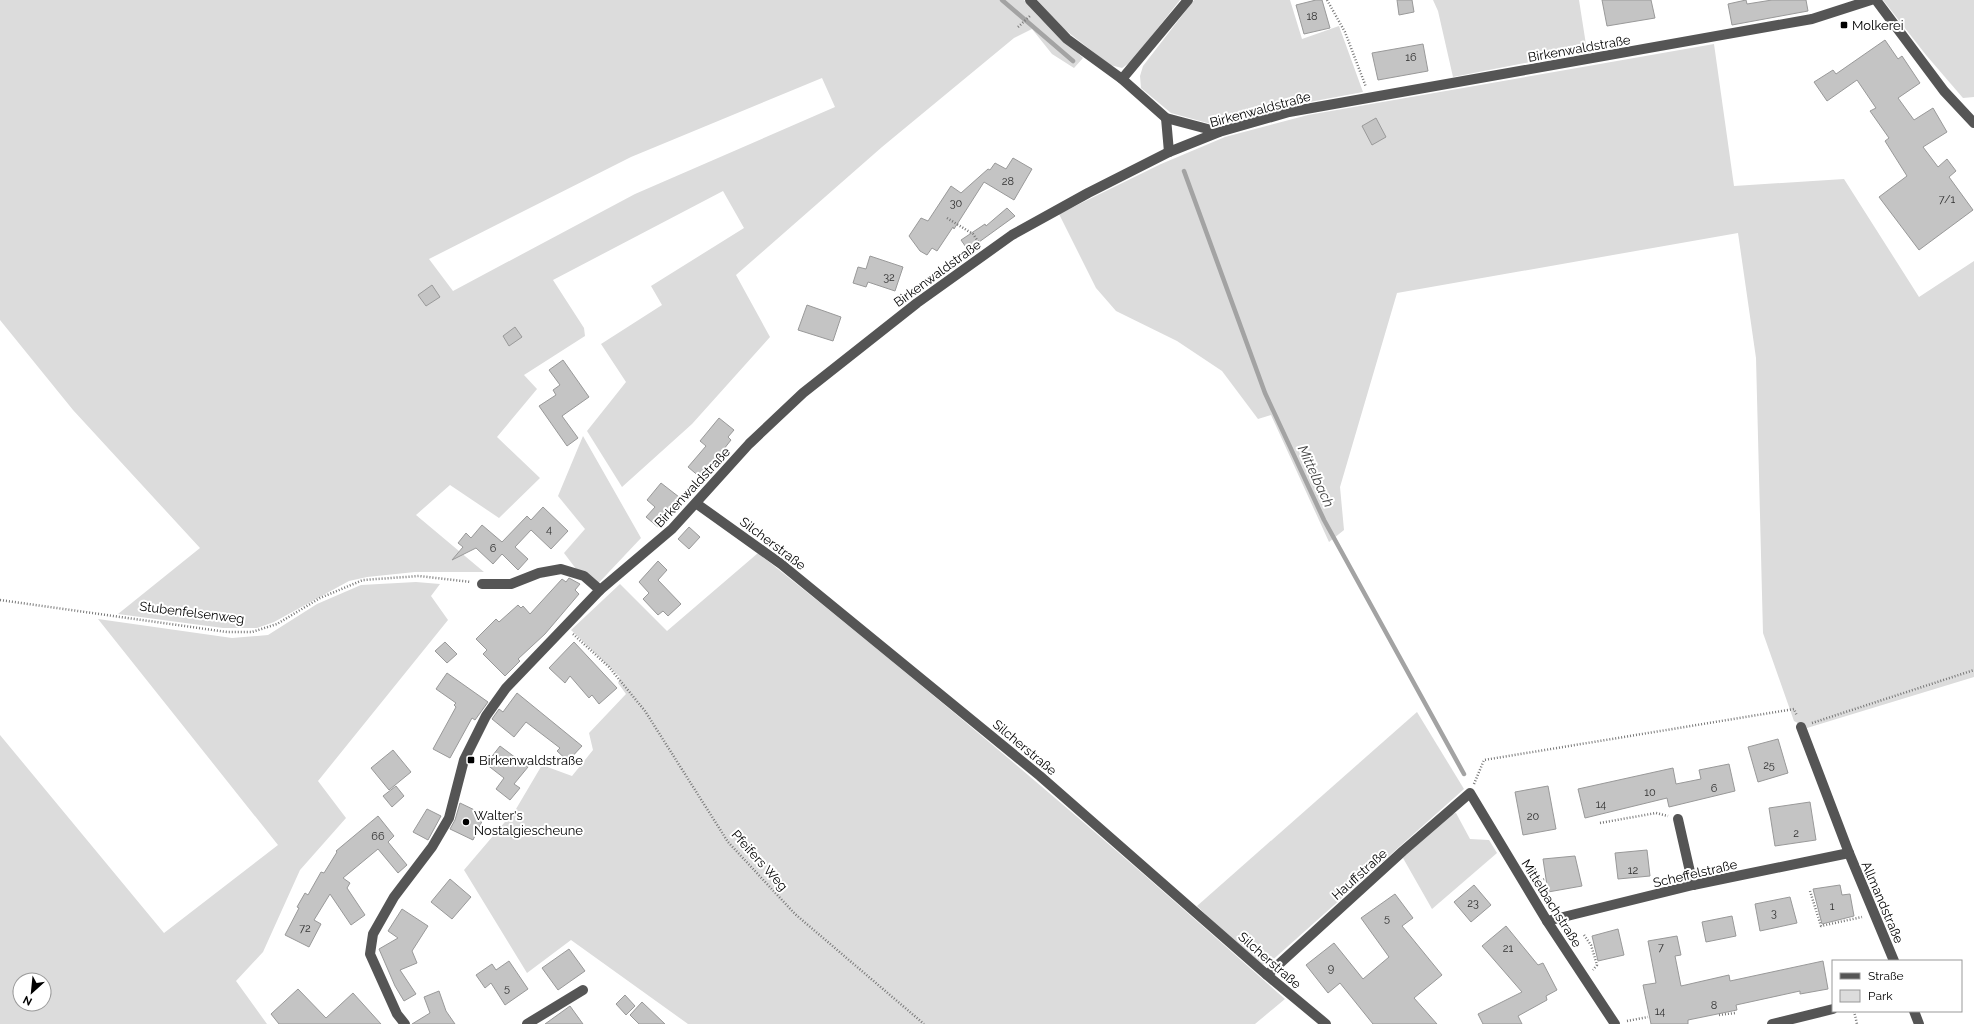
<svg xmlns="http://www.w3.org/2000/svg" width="1974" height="1024" viewBox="0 0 1974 1024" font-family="Raleway,sans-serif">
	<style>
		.green { fill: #dcdcdc; fill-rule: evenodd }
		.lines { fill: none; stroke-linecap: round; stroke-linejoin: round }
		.stream { stroke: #a3a3a3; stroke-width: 4.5 }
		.building { fill: #c4c4c4; stroke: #999 }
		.path { stroke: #777; stroke-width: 2.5; stroke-dasharray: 1 2; stroke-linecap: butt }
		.minor { stroke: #555; stroke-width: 10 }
		.poi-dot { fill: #000; stroke: #fff; stroke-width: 1.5 }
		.labels { text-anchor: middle; stroke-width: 4; stroke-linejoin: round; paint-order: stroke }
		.number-label { font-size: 11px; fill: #313131 }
		.poi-label { font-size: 13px; fill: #000; stroke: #fff; text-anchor: start }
		.street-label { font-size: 13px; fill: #000; stroke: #fff }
		.water-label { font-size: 14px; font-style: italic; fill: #444; stroke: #fff }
	</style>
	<rect width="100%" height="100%" fill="#fff"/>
	<g class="green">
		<path d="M0,0H1024L1039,17L1083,58L1074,68L1052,54L1032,29L1014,38L882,147L736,275L770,337L692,424L622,487L587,431L626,382L601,344L662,305L651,286L744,228L723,191L553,280L584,328L585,336L524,375L537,389L497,437L540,478L499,518L450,485L416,515L484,572H415L367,577L349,581L274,622L257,628H223L118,614L200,548L73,410L0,320ZM822,78L835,107L635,194L453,291L429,259L631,157Z"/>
		<polygon points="1037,0 1180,0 1132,61 1122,68 1110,65 1064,29"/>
		<polygon points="1194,0 1290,0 1302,39 1339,26 1363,92 1272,109 1211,124 1171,113 1141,88 1140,76 1143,66"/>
		<polygon points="1433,0 1579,0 1587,51 1453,77 1438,11"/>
		<polygon points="1883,0 1974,0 1974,97 1963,98 1926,55"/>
		<polygon points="1714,44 1734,186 1844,179 1919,297 1974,261 1974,677 1807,728 1794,721 1763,633 1756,358 1738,233 1397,293 1340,487 1344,530 1329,542 1271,415 1258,419 1222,371 1177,341 1116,311 1096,288 1059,214 1161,164 1225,137 1308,115"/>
		<polygon points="583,436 641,538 592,590 564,553 585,529 558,496"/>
		<path d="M758,553C939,696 1113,846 1285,999L1255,1024H688L571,940L527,973L464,870L516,809L542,765L572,776L593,750L589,733L626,694L618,683L620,677L571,630L620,584L667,631Z"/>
		<path d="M416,582L440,584L431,596L448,620L318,781L346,818L300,870L263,952L236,981L267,1024H0V735L164,933L278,845L98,619L232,638L268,635L317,604L361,585ZM20,980H44V1004H20Z"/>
		<polygon points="1417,712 1464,789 1267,965 1256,963 1197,906"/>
		<polygon points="1456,813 1470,839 1489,840 1497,853 1432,909 1403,858 1451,814"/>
	</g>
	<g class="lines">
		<g class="stream">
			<polyline points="1002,0 1073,61"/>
			<polyline points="1184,171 1265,393 1324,520 1464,774"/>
		</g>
	</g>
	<g class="building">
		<polygon points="1316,0 1322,0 1330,28 1304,34 1296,5"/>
		<polygon points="1397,0 1412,0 1414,12 1399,15"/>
		<polygon points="1602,0 1651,0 1655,18 1607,26"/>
		<polygon points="1746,0 1747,4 1772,0 1806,0 1808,11 1732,25 1728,4"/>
		<polygon points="1885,40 1898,59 1902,56 1920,83 1898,98 1914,120 1933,108 1947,132 1923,147 1938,167 1947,159 1956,171 1949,177 1973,210 1919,250 1879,197 1907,176 1885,141 1889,138 1870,111 1876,108 1857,80 1827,101 1814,82 1833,70 1836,74"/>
		<polygon points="1423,44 1428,71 1378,80 1372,53"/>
		<polygon points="1376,118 1386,137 1372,145 1362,126"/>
		<polygon points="1013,158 1032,169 1014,200 984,182 954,229 953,227 937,251 932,248 927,255 920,251 909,236 921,218 928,221 951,186 961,193 988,169 990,170 995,163 1006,169"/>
		<polygon points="1007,208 1015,216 968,250 961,240 985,224 986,226"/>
		<polygon points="870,256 903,267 895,291 868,282 866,287 853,283 858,267 866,269"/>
		<polygon points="432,285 440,297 426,306 418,295"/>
		<polygon points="807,305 841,317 833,341 798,330"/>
		<polygon points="515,327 522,337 509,346 503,336"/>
		<polygon points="563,360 589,397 562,416 578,438 567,446 539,406 556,395 553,390 560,385 549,370"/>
		<polygon points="719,418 734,430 728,437 731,440 701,478 688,467 706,446 700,441"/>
		<polygon points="661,483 679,497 673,503 677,506 658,527 646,517 655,507 647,500"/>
		<polygon points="543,507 568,531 551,549 531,530 515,547 528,559 518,570 502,554 493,564 476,548 452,560 463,547 458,543 466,533 471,538 482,525 502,542 527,516 531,520"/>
		<polygon points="689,527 700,537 689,549 678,539"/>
		<polygon points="658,561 667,570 658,580 681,604 668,616 663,611 658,615 643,599 649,593 639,582"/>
		<polygon points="569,578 580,584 575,590 579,594 545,634 518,659 520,661 505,676 483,654 487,650 476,639 496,619 499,622 518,605 521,608 523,606 530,614 562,579 566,582"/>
		<polygon points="445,642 457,654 447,663 435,651"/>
		<polygon points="574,642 617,688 599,704 592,695 589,698 570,676 565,683 549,668"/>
		<polygon points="447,673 488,702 475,720 472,718 450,758 433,749 456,707 454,705 456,703 436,689"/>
		<polygon points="517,693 582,746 568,761 557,751 560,748 526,722 514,737 492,719 499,709 503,712"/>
		<polygon points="1778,739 1788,773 1758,782 1748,747"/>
		<polygon points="500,746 528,767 514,784 520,788 510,800 496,789 504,778 486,764"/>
		<polygon points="393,750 411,772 389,790 371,768"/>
		<polygon points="1729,764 1735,791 1669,807 1667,798 1585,818 1578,789 1673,768 1676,784 1701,779 1699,770"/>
		<polygon points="396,786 404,796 392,807 383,796"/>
		<polygon points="1548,786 1556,829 1523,835 1515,792"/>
		<polygon points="1810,802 1816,840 1775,846 1769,808"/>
		<polygon points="460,803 485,815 473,840 450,829 455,820"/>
		<polygon points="427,809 441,816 428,840 413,832"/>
		<polygon points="378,816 394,836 388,842 407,865 398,873 378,849 343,878 350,883 347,888 365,915 351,925 330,894 314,920 321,924 309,947 285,935 299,908 297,907 305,893 308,895 321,872 324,873 337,852 336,851"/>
		<polygon points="1647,850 1650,876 1618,879 1615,853"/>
		<polygon points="1575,856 1582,886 1548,892 1543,859"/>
		<polygon points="450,879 471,897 452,919 431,902"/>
		<polygon points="1474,885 1491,905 1471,922 1454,902"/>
		<polygon points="1840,885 1842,895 1850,894 1854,916 1822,924 1813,889"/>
		<polygon points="1395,894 1413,918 1402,926 1442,975 1414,998 1437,1024 1373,1024 1340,983 1328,993 1306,965 1334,943 1363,979 1389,957 1361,918"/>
		<polygon points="1790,897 1797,923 1760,931 1755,904"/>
		<polygon points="402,909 428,926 412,951 417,963 400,970 416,994 404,1001 395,986 379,949 398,938 388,931"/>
		<polygon points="1732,916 1736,936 1706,942 1702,922"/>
		<polygon points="1506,926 1538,965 1543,963 1557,990 1546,996 1547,1000 1518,1016 1522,1024 1483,1024 1478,1014 1522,992 1482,946"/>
		<polygon points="1618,929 1624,955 1598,961 1592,936"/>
		<polygon points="1677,936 1681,955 1675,956 1681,986 1729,975 1730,981 1823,961 1828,989 1800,994 1800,991 1736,1005 1737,1010 1688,1020 1688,1024 1651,1024 1643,985 1656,983 1648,941"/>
		<polygon points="569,949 585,971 558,990 542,968"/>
		<polygon points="509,961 528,989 505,1005 491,983 485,988 476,975 492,964 496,970"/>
		<polygon points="298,989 326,1018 353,993 381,1024 279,1024 271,1014"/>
		<polygon points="439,991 446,1011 455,1024 412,1024 430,1013 424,997"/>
		<polygon points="625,995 635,1006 626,1015 616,1004"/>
		<polygon points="642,1002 665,1024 639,1024 630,1015"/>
		<polygon points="570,1006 583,1024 545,1024"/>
	</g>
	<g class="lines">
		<g class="path">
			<polyline points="1327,0 1345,32 1366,87"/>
			<polyline points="1018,27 1030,16"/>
			<polyline points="947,218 973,234 979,243"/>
			<polyline points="0,600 227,632 252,632 277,624 320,598 363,580 419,576 471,582"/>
			<polyline points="573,634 609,667 645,711 728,842 795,914 924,1024"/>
			<polyline points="1812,723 1974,670"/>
			<polyline points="1474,784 1484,760 1794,709 1797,716"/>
			<polyline points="1600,823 1656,813 1668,816"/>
			<polyline points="1538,882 1544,879"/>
			<polyline points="1810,891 1821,926 1862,917"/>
			<polyline points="1584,935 1591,945 1597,965 1593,970"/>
			<polyline points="1854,1011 1857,1024"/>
			<polyline points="1719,1015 1735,1013"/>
			<polyline points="1627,1021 1648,1017"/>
		</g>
		<g class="minor">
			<polyline points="1030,0 1067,39 1122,79 1166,118 1219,132"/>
			<polyline points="1876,0 1944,91 1974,123"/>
			<polyline points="1122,79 1188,0"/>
			<polyline points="1166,118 1169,152"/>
			<polyline points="697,504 781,564 1040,776 1267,975 1326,1024"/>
			<polyline points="482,584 511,584 539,573 561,569 584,576 600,590"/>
			<polyline points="1801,727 1849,853 1894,961"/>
			<polyline points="1678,819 1693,885"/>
			<polyline points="1547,921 1693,885 1849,853"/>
			<polyline points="1267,975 1403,851 1470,793 1547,921 1615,1024"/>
			<polyline points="1914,1011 1919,1024"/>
			<polyline points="405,1024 397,1014 370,954 373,934 394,897 432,847 449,818 464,760 486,716 506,688 600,590 672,529 749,444 803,393 917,303 1012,235 1088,193 1169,152 1219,132 1289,112 1812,19 1871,0"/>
			<polyline points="527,1024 583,990"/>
			<polyline points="1772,1024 1833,1009"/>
		</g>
	</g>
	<g class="poi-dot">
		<rect x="1840" y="21" width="8" height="8" rx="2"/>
		<rect x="467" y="756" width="8" height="8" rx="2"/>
		<circle cx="466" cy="822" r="4"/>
	</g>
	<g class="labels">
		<g class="number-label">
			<text x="1312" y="20">18</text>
			<text x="1411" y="61">16</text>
			<text x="1008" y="185">28</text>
			<text x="1947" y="203">7/1</text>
			<text x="956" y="207">30</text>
			<text x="889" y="281">32</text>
			<text x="549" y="533">4</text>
			<text x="493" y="552">6</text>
			<text x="1769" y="769">25</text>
			<text x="1714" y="792">6</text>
			<text x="1650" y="796">10</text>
			<text x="1601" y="808">14</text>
			<text x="1533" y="820">20</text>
			<text x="1796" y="837">2</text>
			<text x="378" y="840">66</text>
			<text x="1633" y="874">12</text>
			<text x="1473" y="907">23</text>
			<text x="1832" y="910">1</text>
			<text x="1774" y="917">3</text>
			<text x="1387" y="922">5</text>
			<text x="305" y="932">72</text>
			<text x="1661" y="951">7</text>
			<text x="1508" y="952">21</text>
			<text x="1331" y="972">9</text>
			<text x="507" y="992">5</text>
			<text x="1714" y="1009">8</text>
			<text x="1660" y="1015">14</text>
		</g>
		<g class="poi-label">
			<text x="1852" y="30">Molkerei</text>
			<text x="479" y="765">Birkenwaldstraße</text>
			<text x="474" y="820">Walter's<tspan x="474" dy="15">Nostalgiescheune</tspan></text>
		</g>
		<g class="street-label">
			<text transform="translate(1579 48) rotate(-10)" y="5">Birkenwaldstraße</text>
			<text transform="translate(1260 109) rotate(-15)" y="5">Birkenwaldstraße</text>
			<text transform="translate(937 273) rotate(-36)" y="5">Birkenwaldstraße</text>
			<text transform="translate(692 487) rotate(-47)" y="5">Birkenwaldstraße</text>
			<text transform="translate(773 543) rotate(37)" y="5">Silcherstraße</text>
			<text transform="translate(192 612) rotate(7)" y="5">Stubenfelsenweg</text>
			<text transform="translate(1025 747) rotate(40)" y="5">Silcherstraße</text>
			<text transform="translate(760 860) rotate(48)" y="5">Pfeifers Weg</text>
			<text transform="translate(1695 873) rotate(-13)" y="5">Scheffelstraße</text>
			<text transform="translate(1359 874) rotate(-42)" y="5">Hauffstraße</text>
			<text transform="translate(1883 902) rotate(67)" y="5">Allmandstraße</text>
			<text transform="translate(1552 903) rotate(58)" y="5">Mittelbachstraße</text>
			<text transform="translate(1270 960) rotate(41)" y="5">Silcherstraße</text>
		</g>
		<g class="water-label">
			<text transform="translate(1316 476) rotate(65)" y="5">Mittelbach</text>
		</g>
	</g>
	<rect x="1832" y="960" width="130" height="52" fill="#ffffff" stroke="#999999"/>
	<rect x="1840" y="973" width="20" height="6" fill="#555555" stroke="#999999"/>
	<text x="1868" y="980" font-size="12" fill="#000000">Straße</text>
	<rect x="1840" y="990" width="20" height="12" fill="#dcdcdc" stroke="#999999"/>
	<text x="1868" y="1000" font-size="12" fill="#000000">Park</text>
	<g transform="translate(32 992) rotate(207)"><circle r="19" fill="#ffffff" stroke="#999999"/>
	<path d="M0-3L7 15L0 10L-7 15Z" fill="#000000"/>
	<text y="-6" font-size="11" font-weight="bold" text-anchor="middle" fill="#000000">N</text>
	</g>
</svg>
